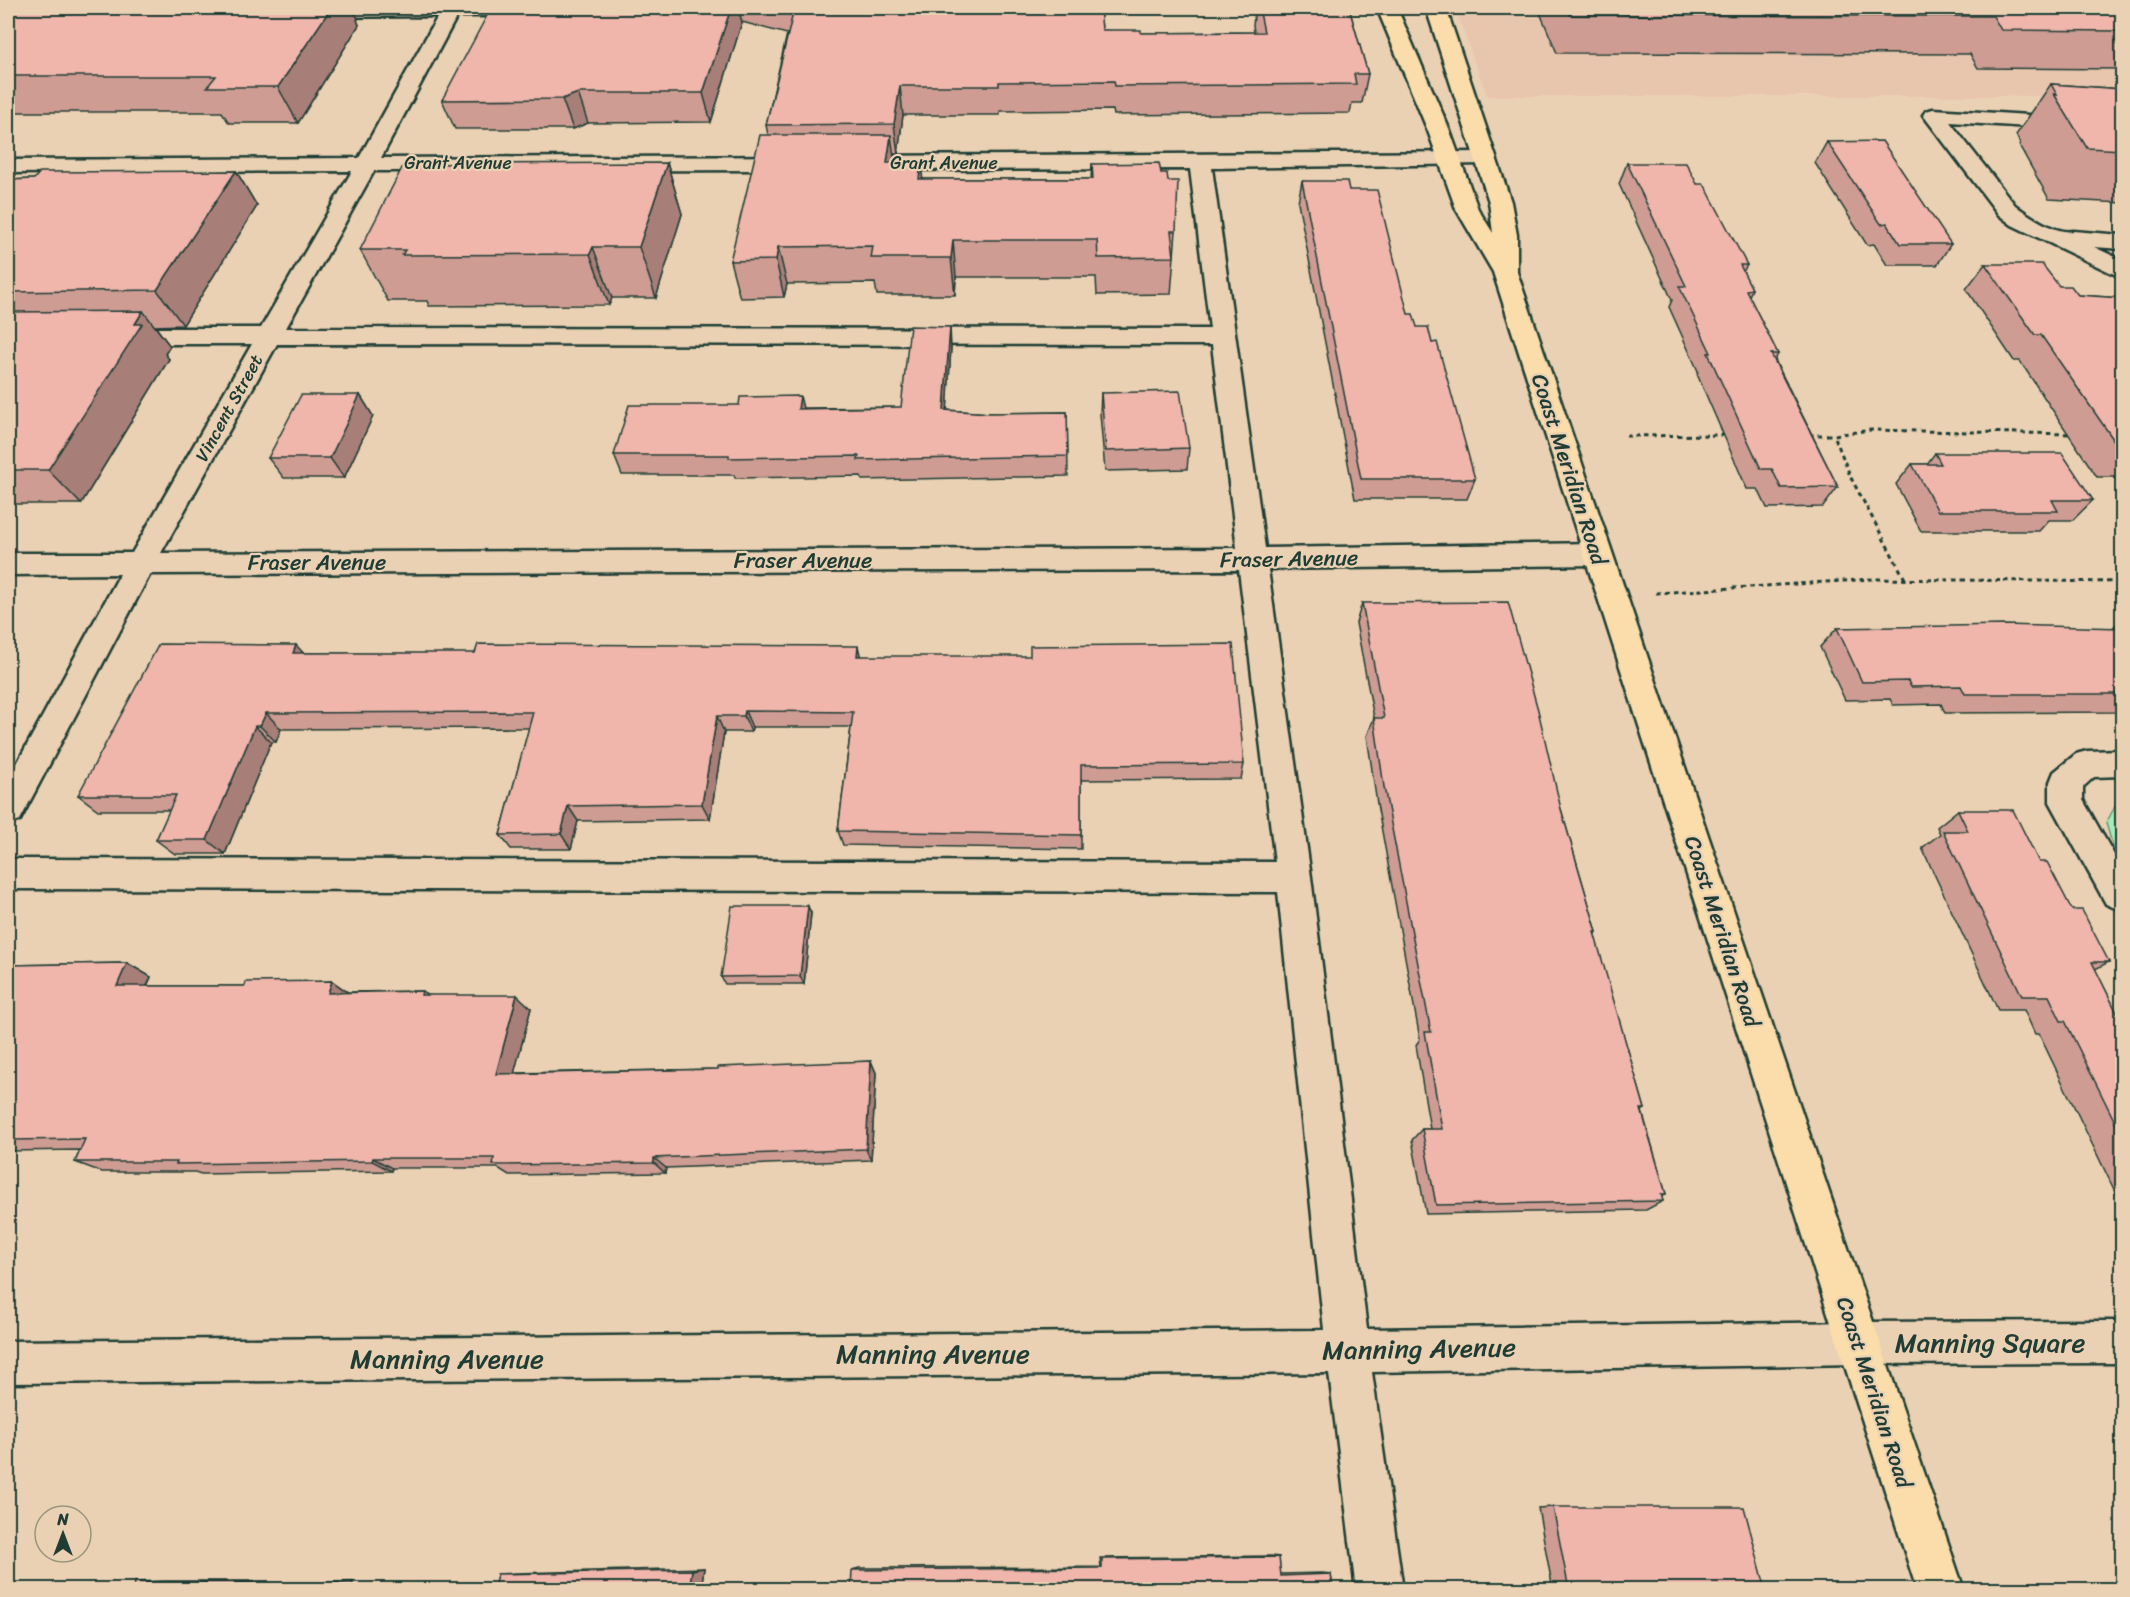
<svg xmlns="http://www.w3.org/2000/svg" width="2130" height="1597" viewBox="0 0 2130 1597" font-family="Sriracha,sans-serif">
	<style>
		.built { fill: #e8c6ae }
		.green { fill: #a4edba; stroke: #629577; stroke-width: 1.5 }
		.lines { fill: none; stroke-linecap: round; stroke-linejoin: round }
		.minor-casing { stroke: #1f3d34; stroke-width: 5 }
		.major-casing { stroke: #1f3d34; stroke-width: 5 }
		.path { stroke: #1f3d34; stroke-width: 3; stroke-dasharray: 4.5 4; stroke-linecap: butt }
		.minor { fill: #ebd1b3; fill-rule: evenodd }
		.major { fill: #fbddab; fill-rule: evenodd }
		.wall { fill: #ce9c93; stroke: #1f3d34; stroke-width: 1.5 }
		.shaded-wall { fill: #a87f78; stroke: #1f3d34; stroke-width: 1.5 }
		.building { fill: #f0b5ab; stroke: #1f3d34; stroke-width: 1.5 }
		.labels { text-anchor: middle; stroke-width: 4.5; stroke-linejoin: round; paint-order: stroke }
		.far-street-label { font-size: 18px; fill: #1f3d34; stroke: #ebd1b3 }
		.street-label { font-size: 22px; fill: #1f3d34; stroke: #ebd1b3 }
		.near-street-label { font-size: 27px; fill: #1f3d34; stroke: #ebd1b3 }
	</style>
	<rect width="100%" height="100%" fill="#ebd1b3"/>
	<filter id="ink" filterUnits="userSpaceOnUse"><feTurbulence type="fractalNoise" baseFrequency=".0167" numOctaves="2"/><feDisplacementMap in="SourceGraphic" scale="12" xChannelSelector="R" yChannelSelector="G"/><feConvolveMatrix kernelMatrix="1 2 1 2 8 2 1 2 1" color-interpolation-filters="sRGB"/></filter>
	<g filter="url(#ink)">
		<polygon class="built" points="1241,8 2122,8 2122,96 1487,96 1455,8"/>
		<polygon class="green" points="2122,803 2122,863 2115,854 2106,823 2116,805"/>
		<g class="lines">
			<defs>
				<g id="minor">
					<path d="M303,8H542L544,10L541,14L534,16H457L381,158L798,156L806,158L809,163L806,168L798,170L374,171L286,328L1210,329L1190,169L849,170L841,168L838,163L841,158L849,156L1485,152L1493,153L1496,158L1493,163L1485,164L1212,168L1265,548L1598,543L1608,547L1612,554L1608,561L1598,565L1268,569L1311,877L1367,1329L1858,1322L2122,1321V1363L1858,1364L1372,1372L1403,1590H1356L1329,1373L8,1383V1341L1324,1330L1278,892L8,889V859L1275,862L1239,570L150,574L20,820L8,824V780L120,574L8,575V553H132L252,344H117L108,342L105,336L108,330L117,328H261L352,171L8,173V160L359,158L438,16L310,17L303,15L300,11ZM277,344L1212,345L1237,548L161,553Z"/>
					<path d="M1933,109L2122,121V133L1950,122L2015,205C2028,215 2057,235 2073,231L2122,235V249L2094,247L2122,260V276L2114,274L2012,225L1999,215L1923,115L1926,111Z"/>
					<polygon points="2122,750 2122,776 2094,777 2083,787 2083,800 2122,869 2122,911 2106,904 2050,802 2050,782 2054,772 2076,754 2087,751"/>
				</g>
				<polygon id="major" points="1377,8 1397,8 1450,131 1478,209 1493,233 1489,202 1426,8 1446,8 1511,202 1517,235 1517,272 1964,1590 1917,1590 1493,272 1456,209 1428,131"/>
			</defs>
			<use href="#minor" class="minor-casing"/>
			<use href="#major" class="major-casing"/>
			<g class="path">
				<polyline points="1809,435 1834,435"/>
				<polyline points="1626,436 1727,435"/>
				<polyline points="1905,579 1851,478 1834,435 1871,430 2071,434"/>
				<polyline points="1656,593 1873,579 2122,582"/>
			</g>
			<use href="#minor" class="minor"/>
			<use href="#major" class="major"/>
		</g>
		<g class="wall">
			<polygon points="8,8 353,8 358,19 357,20 359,25 298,123 229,123 222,112 8,112"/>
			<polygon points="731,8 1100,8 1102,30 1141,33 1254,32 1253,25 1255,8 1349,8 1368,74 1362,103 1352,103 1350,113 1114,115 1113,110 1000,111 1000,115 903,115 898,154 893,154 895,163 922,179 1091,179 1092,164 1161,173 1176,231 1171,294 1097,295 1096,277 956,277 955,295 877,295 875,283 787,284 784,297 740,298 730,261 768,135 766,125 787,34 742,22 711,122 588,123 573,129 455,129 442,100"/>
			<polygon points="1538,8 2122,8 2122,69 1978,68 1970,54 1557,53"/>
			<polygon points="2051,84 2122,89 2122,203 2049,199 2019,145 2020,143 2016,135"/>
			<polygon points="1827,142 1951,244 1937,265 1887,265 1874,244 1867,245 1815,163"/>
			<polygon points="667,163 682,214 656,298 612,298 609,305 429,306 427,301 388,301 360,250"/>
			<polygon points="1627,163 1697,184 1747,265 1743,272 1752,289 1749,296 1778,354 1775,360 1838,487 1823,507 1767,508 1758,489 1747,489 1697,374 1698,371 1669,307 1672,300 1619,184"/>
			<polygon points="236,171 257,206 183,325 155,326 170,346 165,354 169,359 81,504 8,504 8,180 34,179"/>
			<polygon points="1302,181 1349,190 1408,314 1417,327 1475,479 1467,499 1355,499 1298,202"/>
			<polygon points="1985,264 2059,286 2078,295 2122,298 2122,477 2097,477 2020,361 2014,361 1966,289"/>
			<polygon points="951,347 947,410 990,413 1067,412 1068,476 862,480 861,476 735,478 734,475 622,475 614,455 803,408 901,407"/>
			<polygon points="1101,393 1189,448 1187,469 1105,471 1100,414"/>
			<polygon points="360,395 373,416 344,478 284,478 268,458"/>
			<polygon points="1935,453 2093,500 2073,520 2049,520 2039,531 1921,531 1896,484 1912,464 1927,464"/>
			<polygon points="1362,603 1561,809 1597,932 1594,935 1645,1109 1642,1111 1666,1194 1661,1197 1663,1201 1646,1210 1426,1214 1412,1140 1422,1129 1430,1129 1416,1045 1420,1039 1377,804 1367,736 1374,718 1356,623"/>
			<polygon points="2122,620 2122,712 1945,713 1941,704 1893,705 1890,699 1845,700 1820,647 1837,628 2112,628"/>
			<polygon points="303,653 861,656 1244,764 1241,779 1081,780 1081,849 843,845 838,831 851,727 752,727 751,732 724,732 710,819 578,821 571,849 511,849 500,835 529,728 281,729 276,742 271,742 225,854 175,854 156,840 170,810 98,810 78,795"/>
			<polygon points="1958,810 2039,862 2072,910 2109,962 2095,969 2122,1023 2122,1206 2039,1034 2035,1034 2024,1010 1998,1010 1922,848 1940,834 1937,827"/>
			<polygon points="811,913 804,984 725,984 721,977"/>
			<polygon points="127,963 151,977 147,986 245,986 332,981 348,992 422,991 427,995 531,1008 514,1073 718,1069 871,1061 876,1073 871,1160 666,1168 665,1173 509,1175 498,1168 392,1168 391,1171 201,1174 195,1172 102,1172 75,1162 80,1150 8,1151 8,965"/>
			<polygon points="1553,1507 1766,1590 1553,1590 1538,1508"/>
			<polygon points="1272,1556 1279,1557 1280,1574 1322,1573 1331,1574 1333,1590 852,1570 859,1568 1101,1567 1100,1558"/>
			<polygon points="704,1568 701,1590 497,1574 515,1573"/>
			<polygon points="165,1581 268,1581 267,1584 353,1582 351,1590 133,1590 135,1582"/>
		</g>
		<g class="shaded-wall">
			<polygon points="331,8 353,8 358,19 357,20 359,25 298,123 278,87"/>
			<polygon points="731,8 738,8 742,22 711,122 703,93"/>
			<polygon points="900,86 903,115 898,154 894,124"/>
			<polygon points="578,93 588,123 573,129 562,99"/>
			<polygon points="891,135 896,172 887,163"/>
			<polygon points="667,163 682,214 656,298 639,247"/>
			<polygon points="921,163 925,200 919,179"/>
			<polygon points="236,171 257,206 183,325 157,290"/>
			<polygon points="953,240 956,277 955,295 951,258"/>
			<polygon points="593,247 612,298 609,305 590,254"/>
			<polygon points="778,247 787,284 784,297 776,260"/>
			<polygon points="143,311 170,346 165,354 169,359 81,504 48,470"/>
			<polygon points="950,327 951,347 946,430 944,410"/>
			<polygon points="360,395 373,416 344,478 330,458"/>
			<polygon points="800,396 805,416 798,409"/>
			<polygon points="296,645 311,661 293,653"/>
			<polygon points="858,646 862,663 857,656"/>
			<polygon points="745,711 752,727 751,732 744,716"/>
			<polygon points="266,713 281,729 276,742 260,726"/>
			<polygon points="717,716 724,732 710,819 702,804"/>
			<polygon points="255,726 271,742 225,854 207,840"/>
			<polygon points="568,806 578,821 571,849 561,834"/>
			<polygon points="808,906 811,913 804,984 800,976"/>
			<polygon points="127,963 151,977 141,999 117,986"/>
			<polygon points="332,981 351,995 328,993"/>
			<polygon points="517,995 531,1008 511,1086 496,1074"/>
			<polygon points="871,1061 876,1073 871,1160 866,1149"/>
			<polygon points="373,1158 392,1168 391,1171 372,1161"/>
			<polygon points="654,1158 666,1168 665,1173 654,1163"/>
			<polygon points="704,1568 701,1590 689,1590 692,1570"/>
			<polygon points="268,1581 267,1584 241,1586 242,1582"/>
			<polygon points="353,1582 351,1590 328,1590 329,1584"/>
		</g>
		<g class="building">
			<polygon points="8,8 331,8 278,87 207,87 216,76 8,76"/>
			<polygon points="491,8 731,8 703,93 578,93 562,99 442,100"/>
			<polygon points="789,8 1100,8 1102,30 1141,30 1141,33 1264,32 1259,8 1349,8 1368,74 1354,74 1356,84 1115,86 1114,81 999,82 999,86 900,86 894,124 766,125 794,9"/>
			<polygon points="1566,8 2122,8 2122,31 2001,30 1993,16 1570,15"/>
			<polygon points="2051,84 2122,89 2122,150 2087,148 2054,94 2057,95"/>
			<polygon points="760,135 891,135 887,163 921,163 919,179 1093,179 1092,164 1159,163 1161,173 1167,173 1168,181 1178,181 1176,231 1171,231 1174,257 1098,258 1097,240 953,240 951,258 871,258 873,246 778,247 776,260 730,261"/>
			<polygon points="1882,141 1951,244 1900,244 1887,223 1881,224 1827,142"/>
			<polygon points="667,163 639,247 593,247 590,254 402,255 405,250 360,250 404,164"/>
			<polygon points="1627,163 1686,163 1697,184 1704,184 1747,265 1740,265 1752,289 1746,290 1778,354 1771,354 1838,487 1781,488 1772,469 1761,469 1708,353 1711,353 1679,286 1686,286"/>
			<polygon points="236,171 157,290 8,292 8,180 34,179 40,172"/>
			<polygon points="1302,181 1347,181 1349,190 1377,190 1408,314 1413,314 1417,327 1428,327 1432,343 1437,342 1475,479 1361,479"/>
			<polygon points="1985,264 2042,264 2059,286 2071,286 2078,295 2122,298 2122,344 2120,344 2122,348 2122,363 2118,363 2122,369 2122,452 2041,335 2035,335"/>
			<polygon points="143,311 135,324 142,324 48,470 8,470 8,312"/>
			<polygon points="910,326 950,327 944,410 990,413 1067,412 1068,456 858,460 859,456 729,458 729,455 614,455 629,405 739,405 740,397 800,396 798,409 901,407"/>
			<polygon points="1180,391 1189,448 1106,451 1101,393"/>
			<polygon points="301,395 360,395 330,458 268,458"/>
			<polygon points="1935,453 2062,453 2093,500 2052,500 2058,511 1938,511 1912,464 1941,464"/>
			<polygon points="1508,602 1538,710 1561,809 1597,932 1594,932 1645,1109 1641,1109 1666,1194 1661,1194 1663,1201 1436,1205 1422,1129 1442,1129 1425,1032 1431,1032 1384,787 1374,718 1384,718 1362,603"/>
			<polygon points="2005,625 2122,628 2122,694 1965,694 1961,686 1911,687 1908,681 1862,682 1837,628"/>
			<polygon points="159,644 296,645 293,653 475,653 478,644 858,646 857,656 1030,656 1030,646 1233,644 1244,764 1081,765 1081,835 838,831 853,712 745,711 744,716 717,716 702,804 568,806 561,834 500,835 533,712 266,713 260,726 255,726 207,840 156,840 176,795 78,795"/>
			<polygon points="1958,810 2013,810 2039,862 2047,862 2072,910 2082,910 2109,962 2092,962 2122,1023 2122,1136 2065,1021 2061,1021 2049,996 2022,996 1943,831 1968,831"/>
			<polygon points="732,906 808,906 800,976 721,977"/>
			<polygon points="127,963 117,986 245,986 246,982 332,981 328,993 422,991 421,995 517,995 496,1074 718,1069 718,1067 871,1061 866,1149 654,1158 654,1163 493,1165 494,1158 373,1158 372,1161 176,1164 177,1162 75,1162 85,1139 8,1140 8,965"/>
			<polygon points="1553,1507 1744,1507 1766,1590 1569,1590"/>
			<polygon points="1279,1557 1281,1576 1331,1574 1333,1590 851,1590 852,1570 1102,1568 1102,1559"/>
			<polygon points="692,1570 689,1590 494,1590 497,1574"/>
			<polygon points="135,1582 242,1582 241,1586 329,1584 328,1590 133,1590"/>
		</g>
	</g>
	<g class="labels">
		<g class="far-street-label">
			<text x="458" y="169">Grant Avenue</text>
			<text x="944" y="169">Grant Avenue</text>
			<text transform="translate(229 408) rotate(-61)" y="6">Vincent Street</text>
		</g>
		<g class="street-label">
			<text transform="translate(1570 469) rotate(72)" y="8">Coast Meridian Road</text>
			<text transform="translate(1289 558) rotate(-1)" y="8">Fraser Avenue</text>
			<text x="803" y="568">Fraser Avenue</text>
			<text x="317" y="570">Fraser Avenue</text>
			<text transform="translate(1723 931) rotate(72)" y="8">Coast Meridian Road</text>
			<text transform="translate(1875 1392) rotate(72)" y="8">Coast Meridian Road</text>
		</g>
		<g class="near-street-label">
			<text x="1990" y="1352">Manning Square</text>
			<text transform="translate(1419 1349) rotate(-1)" y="9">Manning Avenue</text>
			<text x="933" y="1363">Manning Avenue</text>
			<text x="447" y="1368">Manning Avenue</text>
		</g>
	</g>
	<rect width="2130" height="1597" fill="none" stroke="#ebd1b3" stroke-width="30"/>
	<rect x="15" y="15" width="2100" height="1567" fill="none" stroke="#1f3d34" stroke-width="2" filter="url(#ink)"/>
	<g transform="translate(63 1534)"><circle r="28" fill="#ebd1b3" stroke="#999680" stroke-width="1.5"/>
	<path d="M0-4.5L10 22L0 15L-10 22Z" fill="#1f3d34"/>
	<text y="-9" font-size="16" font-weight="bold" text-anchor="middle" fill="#1f3d34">N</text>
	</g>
</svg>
